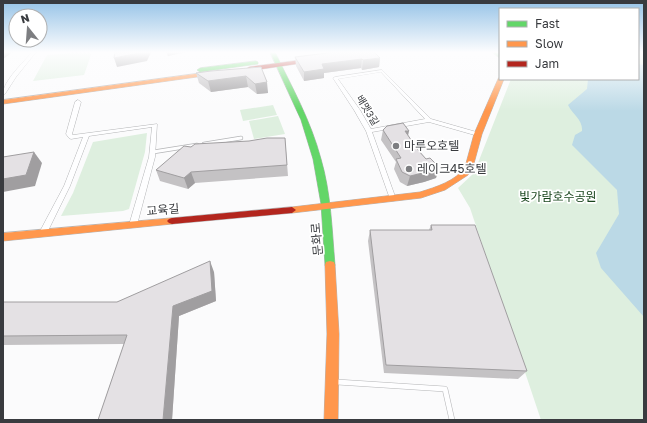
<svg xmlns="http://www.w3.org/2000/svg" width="647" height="423" viewBox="0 0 647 423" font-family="'Golos Text','Noto Sans KR',sans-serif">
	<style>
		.green { fill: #deefdf }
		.water { fill: #bbd9e6 }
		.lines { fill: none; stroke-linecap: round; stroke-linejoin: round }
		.lane-far1-casing { stroke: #b4b5b7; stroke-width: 4.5 }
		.lane-casing { stroke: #b4b5b7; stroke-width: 6 }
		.street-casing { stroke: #b4b5b7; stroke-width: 1 }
		.fast-casing { stroke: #b4b5b7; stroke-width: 1 }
		.slow-casing { stroke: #b4b5b7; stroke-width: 1 }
		.jam-casing { stroke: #b4b5b7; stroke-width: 1 }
		.lane-far1 { stroke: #fefeff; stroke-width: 3 }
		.lane { stroke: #fefeff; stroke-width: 5 }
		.street { fill: #fefeff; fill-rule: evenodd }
		.fast { fill: #63d668; fill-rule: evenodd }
		.slow { fill: #ff974d; fill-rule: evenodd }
		.jam { fill: #b3261e; fill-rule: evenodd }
		.wall { fill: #c4c2c4 }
		.shaded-wall { fill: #a09ea0 }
		.building { fill: #e4e1e4; stroke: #a09ea0 }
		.poi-dot { fill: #7d7e81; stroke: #fff; stroke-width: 1.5 }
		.labels { text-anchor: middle; stroke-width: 3.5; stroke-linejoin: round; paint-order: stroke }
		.far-street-label { font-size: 10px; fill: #393b3f; stroke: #fff }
		.poi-label { font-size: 12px; fill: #393b3f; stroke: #fff; text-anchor: start }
		.park-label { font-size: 12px; fill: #19451d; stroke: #fff }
		.street-label { font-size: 12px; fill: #393b3f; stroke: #fff }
	</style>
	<rect width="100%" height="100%" fill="#fbfbfc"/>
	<g class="green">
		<polygon points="79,52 92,52 84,75 33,81 47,55"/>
		<polygon points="638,52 644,52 644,420 541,420 470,208 458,188 474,173 511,79 638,79"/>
		<polygon points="273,105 277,115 243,121 240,110"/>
		<polygon points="278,116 285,134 254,139 249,121"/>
		<polygon points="147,133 145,152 129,209 123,211 61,216 73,193 93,142"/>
	</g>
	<path class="water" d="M638,64L644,65V317L601,268L596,253L619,214L617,190L572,145L575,135L582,131C583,120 573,115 568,105L587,89L588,79H638Z"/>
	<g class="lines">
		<defs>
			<g id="lane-far1">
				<polyline points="204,144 241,138"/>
				<polyline points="153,152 197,145"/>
			</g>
			<polyline id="lane" points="337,382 445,389 452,420"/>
			<g id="street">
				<path d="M32,52H36L16,77L5,94H3C3,81 24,62 32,52Z"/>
				<path d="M382,70L431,119L480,133L481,134L478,136L429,122L372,132L396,199L393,201L390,199L366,131L354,110L333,78L335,77ZM381,72L425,119L371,129L360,110L338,79Z"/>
				<polygon points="78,100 81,102 72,134 73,135 157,124 155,157 137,225 136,227 130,227 129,225 149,157 152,127 89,136 70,186 46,235 40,235 39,233 64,186 83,137 71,139 69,138 66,134 75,102"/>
			</g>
			<g id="fast">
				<path d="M270,52H275C292,87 311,121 321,159C331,193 332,229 335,265L334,268L330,269L326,268L325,265L321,204L313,159L301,120Z"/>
				<polygon points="492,52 498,52 500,53 500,58"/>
				<polygon points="256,61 258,62 258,64 200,72 197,70 200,68"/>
			</g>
			<g id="slow">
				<polygon points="209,72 212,74 211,75 3,104 3,100"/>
				<path d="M500,77V79H504L482,134L473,167L468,175L445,190L421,198L292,213L289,212L288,210L292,207L420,192C436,187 456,181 465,167L474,134L498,79Z"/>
				<polygon points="172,218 175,219 177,221 175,223 172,224 3,241 3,233"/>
				<polygon points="330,261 334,262 335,265 339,334 338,420 324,420 327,334 325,265 326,262"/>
			</g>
			<g id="jam">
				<polygon points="308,59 311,61 310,62 249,71 246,69 249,67"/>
				<polygon points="292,207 296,210 292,213 172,224 169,223 167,221 169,219 172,218"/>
			</g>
		</defs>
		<use href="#lane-far1" class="lane-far1-casing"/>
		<use href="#lane" class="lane-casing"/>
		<use href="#street" class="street-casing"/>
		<use href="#fast" class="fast-casing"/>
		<use href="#slow" class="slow-casing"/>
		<use href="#jam" class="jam-casing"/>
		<use href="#lane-far1" class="lane-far1"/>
		<use href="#lane" class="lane"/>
		<use href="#street" class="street"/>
		<use href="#fast" class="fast"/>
		<use href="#slow" class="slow"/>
		<use href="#jam" class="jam"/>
	</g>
	<g class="wall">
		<polygon points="295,57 380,58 379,67 362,70 361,68 324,73 324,78 304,81 296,66"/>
		<polygon points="261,67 268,93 257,94 248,87 211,92 199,83 196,73"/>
		<polygon points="383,130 408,136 418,150 426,159 439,167 436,178 424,182 407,186 400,182 394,169 396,162 381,140"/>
		<polygon points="285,138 288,176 195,183 188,189 160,181 156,170 191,147"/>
		<polygon points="431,225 527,371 518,379 384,373 368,241 370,230 429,230"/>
		<polygon points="214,272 216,301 179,316 172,420 98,420 124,344 3,345 3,302 117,302"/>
	</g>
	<g class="shaded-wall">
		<polygon points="3,52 13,52 3,59"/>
		<polygon points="144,52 151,52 147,61 117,67 114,58"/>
		<polygon points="166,52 187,52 168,56"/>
		<polygon points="380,58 379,67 362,70 363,60"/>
		<polygon points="362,59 361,68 324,73 324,78 304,81 304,72 322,64"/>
		<polygon points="246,76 248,87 211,92 208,81"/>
		<polygon points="267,82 268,93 257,94 255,84"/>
		<polygon points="405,131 409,131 407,141"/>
		<polygon points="34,152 42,163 35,186 3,192 3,179"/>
		<polygon points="439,167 436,178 424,182 407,186 410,176"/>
		<polygon points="191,172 195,183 188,189 184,178"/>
		<polygon points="210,261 214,272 216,301 179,316 172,420 163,420 173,306"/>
	</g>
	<g class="building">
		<polygon points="115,52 144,52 114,58"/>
		<polygon points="335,52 374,52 380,58 363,60 362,59 322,64 324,69 304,72 295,57"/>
		<polygon points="261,67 267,82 255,84 246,76 208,81 196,73 211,71"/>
		<polygon points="403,123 409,131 405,131 418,150 426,159 430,158 439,167 427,172 410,176 402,172 396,159 401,158 383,130 387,126"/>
		<polygon points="267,138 285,138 287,165 191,172 184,178 156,170 184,146 191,147 195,144 249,141"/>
		<polygon points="34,152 26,175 3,179 3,157"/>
		<polygon points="431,225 475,225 527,371 386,365 370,230 432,230"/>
		<polygon points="210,261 212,291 173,306 163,420 98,420 127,335 3,336 3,302 117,302"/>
	</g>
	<linearGradient id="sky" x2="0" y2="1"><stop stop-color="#96c3e7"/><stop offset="0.47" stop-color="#fdfdfe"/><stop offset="1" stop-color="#fdfdfe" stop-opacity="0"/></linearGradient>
	<rect width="647" height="111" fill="url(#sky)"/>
	<g class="poi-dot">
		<circle cx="396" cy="146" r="4"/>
		<circle cx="409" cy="169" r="4"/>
	</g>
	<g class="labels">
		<g class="far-street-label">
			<text transform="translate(368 110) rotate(59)" y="4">배멧3길</text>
		</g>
		<g class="poi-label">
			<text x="404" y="150">마루오호텔</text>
			<text x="417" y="173">레이크45호텔</text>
		</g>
		<g class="park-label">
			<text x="558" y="201">빛가람호수공원</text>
		</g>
		<g class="street-label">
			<text transform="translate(163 210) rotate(-5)" y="4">교육길</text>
			<text transform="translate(317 239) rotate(-95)" y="4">문화로</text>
		</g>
	</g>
	<rect width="647" height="423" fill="none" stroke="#393b3f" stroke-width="8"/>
	<rect x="499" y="8" width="140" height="72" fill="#ffffff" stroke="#b0b1b2"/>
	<rect x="507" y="21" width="20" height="6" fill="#63d668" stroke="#b0b1b2"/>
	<text x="535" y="28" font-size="12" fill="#393b3f">Fast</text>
	<rect x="507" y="41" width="20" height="6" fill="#ff974d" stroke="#b0b1b2"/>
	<text x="535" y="48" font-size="12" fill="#393b3f">Slow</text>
	<rect x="507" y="61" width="20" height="6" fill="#b3261e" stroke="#b0b1b2"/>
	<text x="535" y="68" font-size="12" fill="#393b3f">Jam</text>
	<g transform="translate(28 28) rotate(343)"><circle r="19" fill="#ffffff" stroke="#b0b1b2"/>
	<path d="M0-3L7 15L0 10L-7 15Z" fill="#7d7e81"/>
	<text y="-6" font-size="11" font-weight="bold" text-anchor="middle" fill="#393b3f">N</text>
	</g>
</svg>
